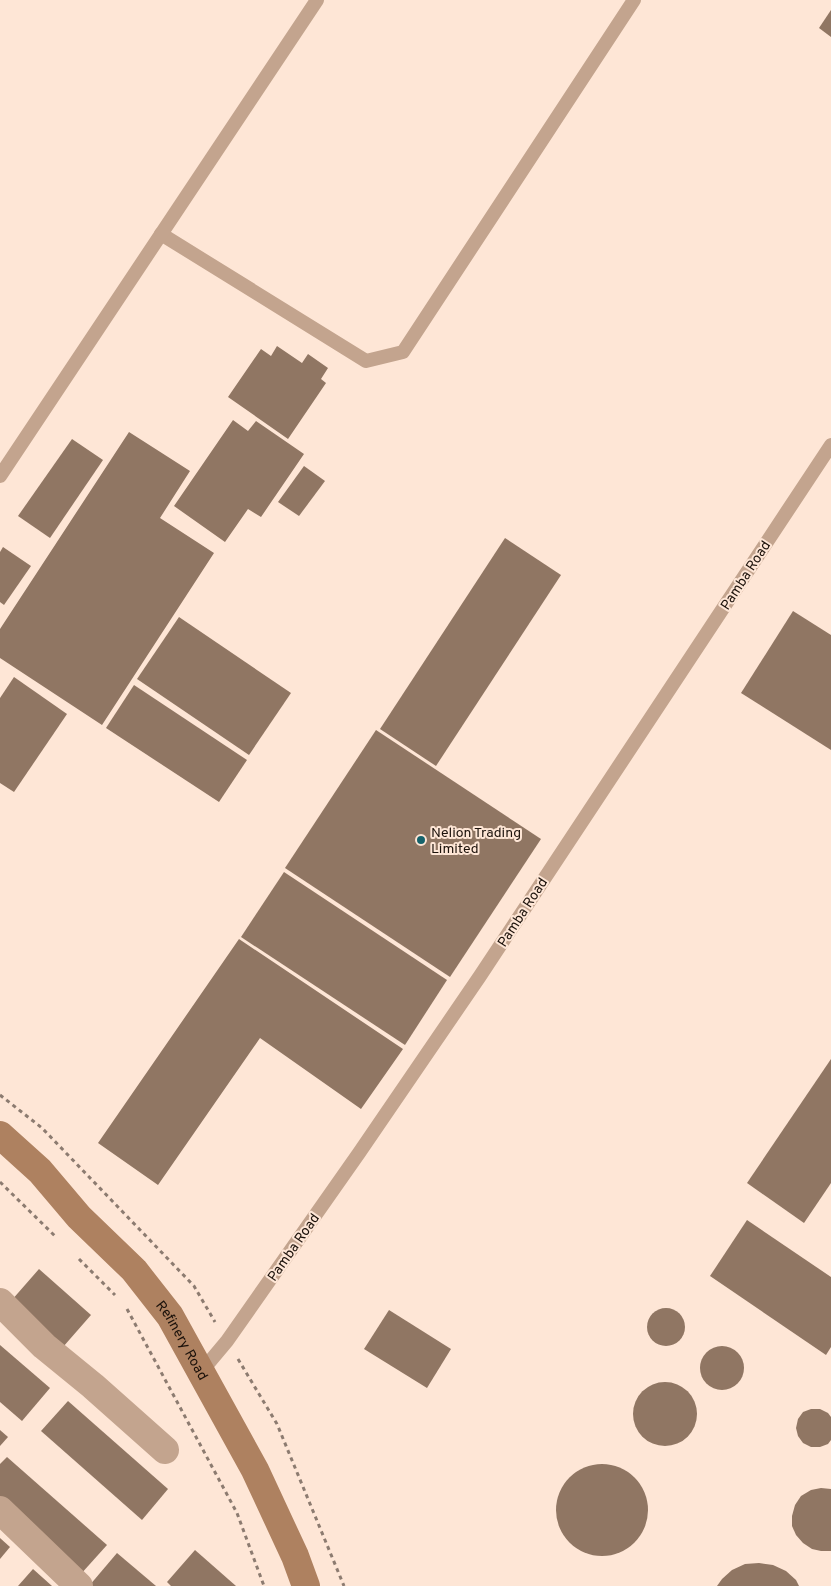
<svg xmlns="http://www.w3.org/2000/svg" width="831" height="1586" viewBox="0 0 831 1586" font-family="Overpass,sans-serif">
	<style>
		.building { fill: #907663 }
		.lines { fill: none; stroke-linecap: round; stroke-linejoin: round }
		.path { stroke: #8c7b70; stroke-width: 3; stroke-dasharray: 4 4; stroke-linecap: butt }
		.service { stroke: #c3a48e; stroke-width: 14 }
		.minor { stroke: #c3a48e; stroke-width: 28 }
		.secondary { stroke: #ae8160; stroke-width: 28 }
		.poi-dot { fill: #16636c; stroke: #fee6d6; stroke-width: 2 }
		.labels { text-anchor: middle; stroke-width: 4; stroke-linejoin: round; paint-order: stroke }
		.street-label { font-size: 14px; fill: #1c120b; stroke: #fee6d6 }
		.poi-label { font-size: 14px; fill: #1c120b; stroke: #fee6d6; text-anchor: start }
	</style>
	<rect width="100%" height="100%" fill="#fee6d6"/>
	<g class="building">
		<polygon points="831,10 831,37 819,28"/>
		<polygon points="277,346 302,363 308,354 328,368 321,379 326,383 288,439 228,397 261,349 271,356"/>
		<polygon points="233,420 248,431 256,421 304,454 261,517 248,509 225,542 174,506"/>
		<polygon points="129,432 190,471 160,518 214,553 102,725 0,658 0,629"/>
		<polygon points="72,439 103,460 50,538 18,516"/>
		<polygon points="304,466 325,481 299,516 278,502"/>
		<polygon points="505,538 561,575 436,766 380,729"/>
		<polygon points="3,547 31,566 4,605 0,602 0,552"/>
		<polygon points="793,611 831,635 831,750 741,693"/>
		<polygon points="179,617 291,693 249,755 137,679"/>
		<polygon points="14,677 67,714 14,792 0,783 0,698"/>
		<polygon points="134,685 247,760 219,802 106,728"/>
		<polygon points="376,730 541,839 450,977 285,868"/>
		<polygon points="284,872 447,980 405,1045 241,937"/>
		<polygon points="239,939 403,1049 361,1109 260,1038 158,1185 98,1143"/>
		<polygon points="831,1059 831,1183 804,1223 747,1183"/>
		<polygon points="747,1220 831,1277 831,1347 826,1355 710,1276"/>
		<polygon points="39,1269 91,1315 63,1347 11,1301"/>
		<circle cx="666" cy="1327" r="19"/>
		<polygon points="389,1310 451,1349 427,1388 364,1349"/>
		<polygon points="0,1345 50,1388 22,1421 0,1402"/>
		<circle cx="722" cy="1368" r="22"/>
		<circle cx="665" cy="1414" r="32"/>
		<polygon points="68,1401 168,1489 142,1520 41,1431"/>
		<polygon points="811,1409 820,1409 828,1413 831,1417 831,1440 828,1444 820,1447 811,1447 803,1443 798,1436 796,1428 798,1419 803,1412"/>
		<polygon points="0,1430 8,1437 0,1446"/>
		<polygon points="7,1457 107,1545 80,1575 0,1504 0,1464"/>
		<circle cx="602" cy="1510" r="46"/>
		<polygon points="821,1488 831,1489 831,1551 821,1551 812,1549 803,1543 796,1535 792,1526 792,1516 795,1505 801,1496 811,1490"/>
		<polygon points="0,1538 10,1547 0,1559"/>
		<polygon points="195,1550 236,1586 171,1586 167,1582"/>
		<polygon points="117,1553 156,1586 89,1586"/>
		<polygon points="759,1563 773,1565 786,1571 796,1580 799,1586 717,1586 722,1579 732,1570 745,1564"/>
		<polygon points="33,1569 52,1586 18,1586"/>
	</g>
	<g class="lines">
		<g class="path">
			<polyline points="0,1095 42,1128 194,1286 215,1322"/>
			<polyline points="0,1182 56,1237"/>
			<polyline points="79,1259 115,1295"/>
			<polyline points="127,1309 237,1513 264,1586"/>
			<polyline points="238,1359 277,1424 344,1586"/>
		</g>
		<g class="service">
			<polyline points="161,234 366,361 403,352 634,0"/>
			<polyline points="0,476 317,0"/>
			<polyline points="201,1372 227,1341 359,1153 480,976 831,445"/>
		</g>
		<g class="minor">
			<polyline points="0,1302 44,1346 93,1386 165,1450"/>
			<polyline points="0,1510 79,1586"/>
		</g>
		<path class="secondary" id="s1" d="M0,1135L40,1171L79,1217L134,1270L170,1316L255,1470L295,1556L306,1586"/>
	</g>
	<circle class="poi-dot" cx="421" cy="840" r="5"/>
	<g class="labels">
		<g class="street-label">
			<text transform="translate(745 575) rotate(-57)" y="5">Pamba Road</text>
			<text transform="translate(522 912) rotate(-57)" y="5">Pamba Road</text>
			<text transform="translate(293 1247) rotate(-55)" y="5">Pamba Road</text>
			<text dy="5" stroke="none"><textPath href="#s1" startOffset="276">Refinery Road</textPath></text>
		</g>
		<g class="poi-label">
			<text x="431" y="837">Nelion Trading<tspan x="431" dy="16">Limited</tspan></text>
		</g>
	</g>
</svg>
